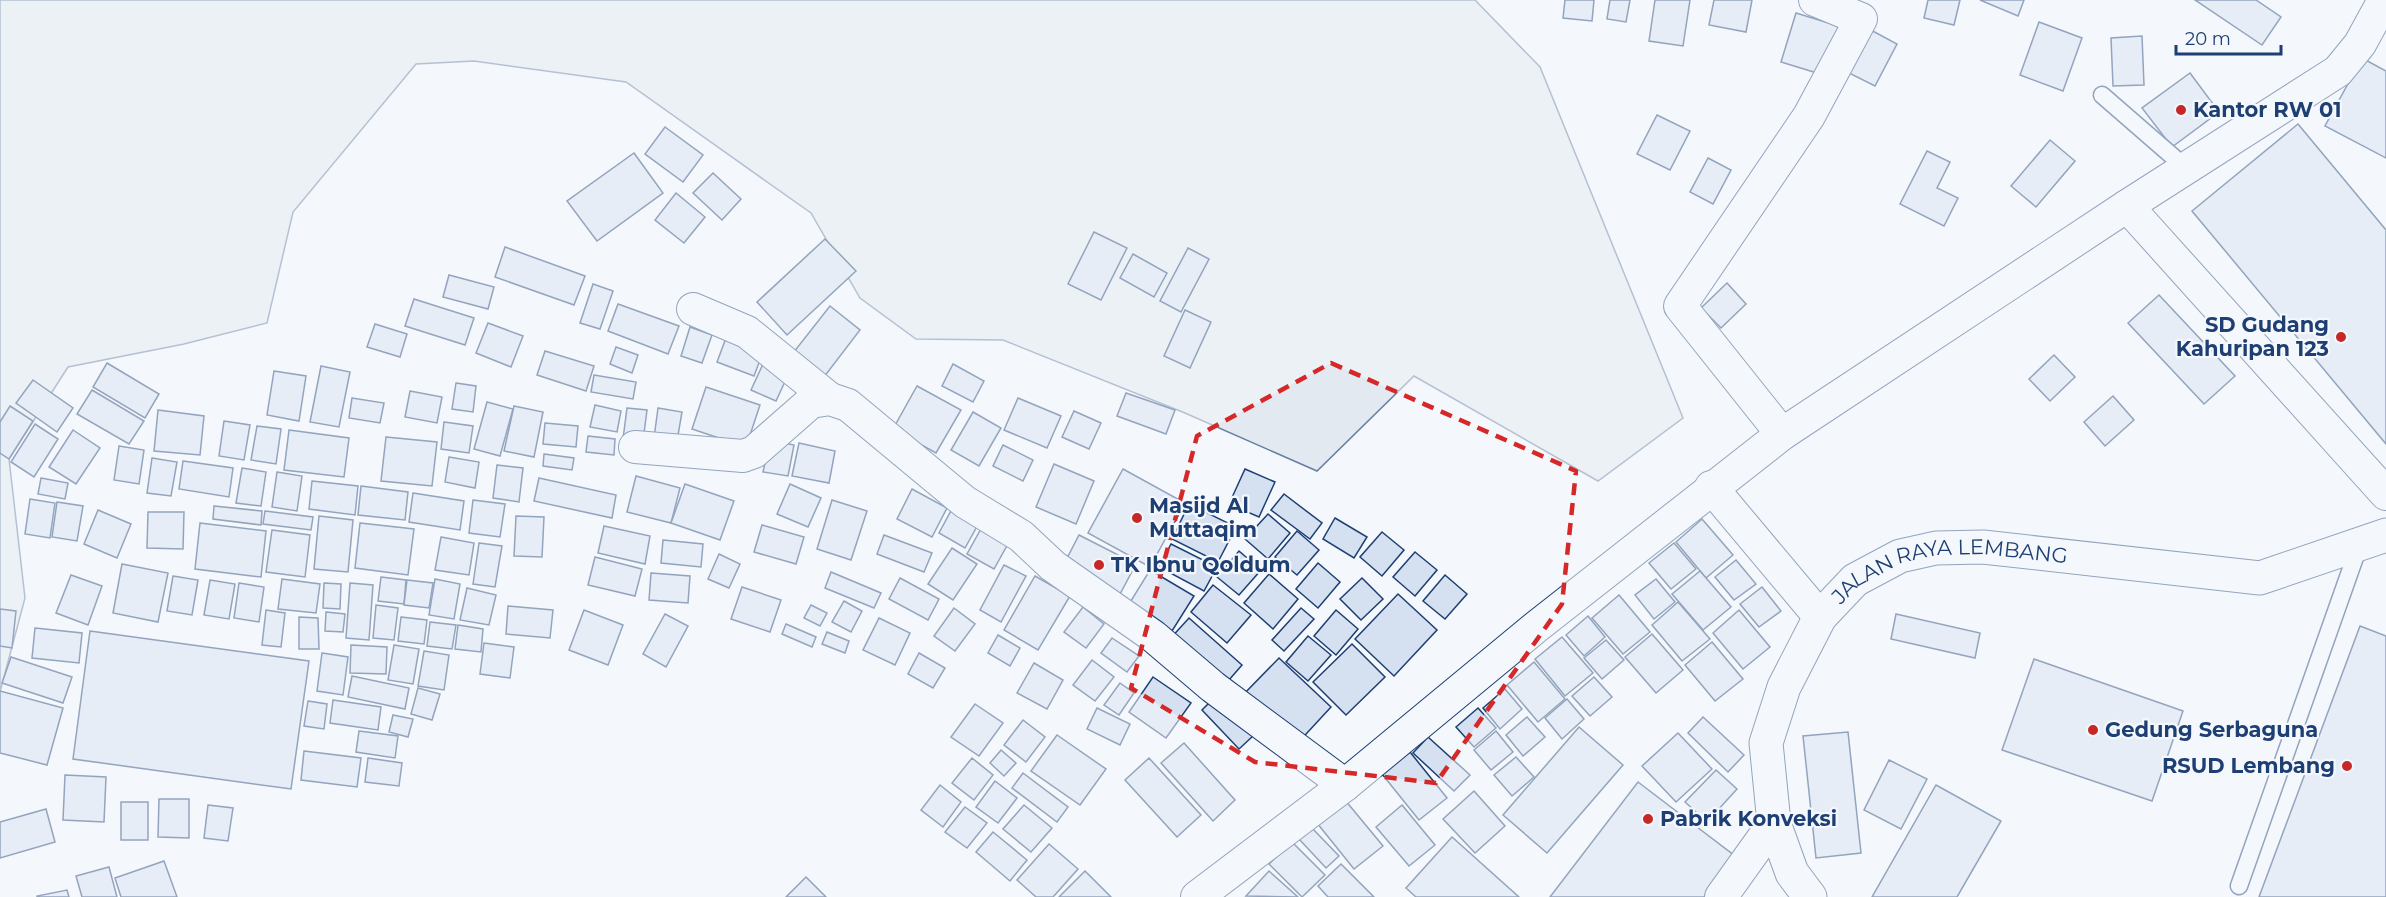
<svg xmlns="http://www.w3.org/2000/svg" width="2386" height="897" viewBox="0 0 2386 897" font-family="Montserrat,sans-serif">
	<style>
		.green { fill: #e3e9f0; stroke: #687fa3; stroke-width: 1.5 }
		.building { fill: #d5e0f0; stroke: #1d3f73; stroke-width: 1.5 }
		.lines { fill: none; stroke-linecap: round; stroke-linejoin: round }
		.service-casing { stroke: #1d3f73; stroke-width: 19 }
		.minor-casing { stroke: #1d3f73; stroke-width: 34 }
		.primary-casing { stroke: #1d3f73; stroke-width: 35 }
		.service { stroke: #f4f7fb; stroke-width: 16 }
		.minor { stroke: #f4f7fb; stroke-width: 32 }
		.primary { stroke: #f4f7fb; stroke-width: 33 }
		.marked { fill: none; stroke: #d62828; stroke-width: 4.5; stroke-dasharray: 12 8; stroke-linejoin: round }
		.poi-dot { fill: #c62828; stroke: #f4f7fb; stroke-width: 2 }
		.labels { text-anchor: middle; stroke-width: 4.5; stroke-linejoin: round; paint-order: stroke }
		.poi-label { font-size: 21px; font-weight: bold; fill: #1d3f73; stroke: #f4f7fb; text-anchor: start }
		.street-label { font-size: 21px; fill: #1d3f73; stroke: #f4f7fb }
	</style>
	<rect width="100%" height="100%" fill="#f4f7fb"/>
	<polygon class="green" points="0,0 1475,0 1540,67 1683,418 1598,481 1414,376 1317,471 1185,413 1003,340 916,339 860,298 811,213 626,82 474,61 416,64 293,212 267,323 184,344 68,367 9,459 25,598 0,692"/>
	<g class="building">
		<polygon points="1565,0 1594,0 1592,21 1563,18"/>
		<polygon points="1610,0 1630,0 1626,22 1607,19"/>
		<polygon points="1655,0 1690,0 1683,46 1649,41"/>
		<polygon points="1714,0 1752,0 1746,32 1709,25"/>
		<polygon points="1928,0 1960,0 1954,25 1924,18"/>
		<polygon points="1980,0 2024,0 2018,16"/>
		<polygon points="2195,0 2256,0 2281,17 2262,45"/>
		<polygon points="1796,13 1845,28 1830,77 1781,62"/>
		<polygon points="2039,22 2082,38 2063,91 2020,75"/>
		<polygon points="1869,29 1897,44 1875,86 1847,72"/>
		<polygon points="2142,36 2144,85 2113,86 2111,38"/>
		<polygon points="2362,58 2386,71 2386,158 2325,126"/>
		<polygon points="2190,73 2219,112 2172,147 2142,108"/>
		<polygon points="1657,115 1690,131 1670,170 1637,154"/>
		<polygon points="2298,124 2386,230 2386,444 2192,211"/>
		<polygon points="665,127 703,155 683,182 645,154"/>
		<polygon points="2050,140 2075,161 2036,207 2011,186"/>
		<polygon points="1927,151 1950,162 1937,188 1958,198 1944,226 1900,204"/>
		<polygon points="634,153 663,193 597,241 567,201"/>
		<polygon points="1708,158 1731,170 1713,204 1690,192"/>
		<polygon points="713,173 741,199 722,220 693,193"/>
		<polygon points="676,193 705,217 684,243 655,220"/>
		<polygon points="1094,232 1127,248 1101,300 1068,284"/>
		<polygon points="825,239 856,271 787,335 757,302"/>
		<polygon points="505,247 585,276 574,305 495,277"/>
		<polygon points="1188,248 1209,259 1181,312 1160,301"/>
		<polygon points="1133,254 1167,273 1154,297 1120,278"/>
		<polygon points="449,275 494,287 488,309 443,297"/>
		<polygon points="1727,283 1746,304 1721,328 1701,308"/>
		<polygon points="593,284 613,291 600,329 580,323"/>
		<polygon points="2159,295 2235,376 2204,404 2128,323"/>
		<polygon points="414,299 474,318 465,345 405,326"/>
		<polygon points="618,304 679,326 668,354 608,331"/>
		<polygon points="830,306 860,330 824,377 793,353"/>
		<polygon points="1185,310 1211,322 1190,368 1164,356"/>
		<polygon points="488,323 523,336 511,367 476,353"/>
		<polygon points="375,324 407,334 400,357 367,347"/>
		<polygon points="690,327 712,335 702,363 681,356"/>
		<polygon points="726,338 763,352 754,376 717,362"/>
		<polygon points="616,347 638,355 632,373 610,364"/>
		<polygon points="545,351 594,366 586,391 537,375"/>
		<polygon points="2054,355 2075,377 2050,401 2029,379"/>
		<polygon points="107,363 159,394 145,418 93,387"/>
		<polygon points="763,364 788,375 776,401 751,390"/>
		<polygon points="953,364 984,381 973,402 942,386"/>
		<polygon points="321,366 350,372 339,427 310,422"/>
		<polygon points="274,371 306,376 299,421 267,415"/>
		<polygon points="594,375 636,382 633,399 591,392"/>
		<polygon points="33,380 73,408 57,432 16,403"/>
		<polygon points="456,383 476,386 473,412 452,409"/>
		<polygon points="917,386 961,410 936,453 893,429"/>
		<polygon points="706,387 760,405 746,447 692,429"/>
		<polygon points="92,390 144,421 129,444 77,414"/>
		<polygon points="410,391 442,397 437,423 405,417"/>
		<polygon points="1126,393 1175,410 1166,434 1117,416"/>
		<polygon points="2113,396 2134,420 2105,446 2084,422"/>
		<polygon points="352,398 384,403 380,423 349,418"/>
		<polygon points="1018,398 1061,416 1047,448 1004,430"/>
		<polygon points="487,402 513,409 500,456 474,449"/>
		<polygon points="595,405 621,411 617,432 590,427"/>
		<polygon points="10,406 33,421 9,459 0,453 0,422"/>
		<polygon points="514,406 543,412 534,457 504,451"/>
		<polygon points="627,408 647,410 643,441 623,439"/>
		<polygon points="658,408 682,412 677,441 654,438"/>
		<polygon points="158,410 204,416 200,455 154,451"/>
		<polygon points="1074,411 1101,423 1089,449 1062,437"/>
		<polygon points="973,412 1001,428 979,466 951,450"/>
		<polygon points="224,421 250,425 244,460 219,456"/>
		<polygon points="444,422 473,426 469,453 441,449"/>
		<polygon points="545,423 578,426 576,447 543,444"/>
		<polygon points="35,424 58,439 34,477 11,462"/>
		<polygon points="257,426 281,429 276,464 251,460"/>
		<polygon points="73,430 100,448 76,484 49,467"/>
		<polygon points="289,430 349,438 344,477 284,470"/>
		<polygon points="588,436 615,439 614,455 586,452"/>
		<polygon points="386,437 437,442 432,486 381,481"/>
		<polygon points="770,440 794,445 788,476 763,472"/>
		<polygon points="799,443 835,451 829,483 792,476"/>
		<polygon points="1003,445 1033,460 1023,481 993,466"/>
		<polygon points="119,446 144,450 139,484 114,480"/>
		<polygon points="544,454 574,458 572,470 543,466"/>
		<polygon points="449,457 479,462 475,488 445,482"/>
		<polygon points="152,458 177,462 171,496 147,493"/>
		<polygon points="183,461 233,468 229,497 179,489"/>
		<polygon points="1054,464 1094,481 1076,524 1036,507"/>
		<polygon points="497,465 523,468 519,502 493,498"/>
		<polygon points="242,468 266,472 261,506 236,503"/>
		<polygon points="1123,469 1185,503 1150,567 1088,533"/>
		<polygon points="1245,469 1275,482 1259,517 1229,504"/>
		<polygon points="277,472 302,476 297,511 272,507"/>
		<polygon points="636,476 680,488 671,523 627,512"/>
		<polygon points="41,478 68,483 65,499 38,494"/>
		<polygon points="539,478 616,495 612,518 534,501"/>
		<polygon points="312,481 358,486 355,515 309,509"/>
		<polygon points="685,484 734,501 720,540 671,523"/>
		<polygon points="790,484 821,498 808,527 777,514"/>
		<polygon points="361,486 408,492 405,520 358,515"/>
		<polygon points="912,489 947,508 932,537 897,519"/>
		<polygon points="413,493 464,501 460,530 409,522"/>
		<polygon points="1284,494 1322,523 1310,539 1271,510"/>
		<polygon points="30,499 55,503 50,538 25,534"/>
		<polygon points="473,500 505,504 500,537 469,533"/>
		<polygon points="832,500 867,511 851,560 817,549"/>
		<polygon points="57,502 83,506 77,541 52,537"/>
		<polygon points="1189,504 1236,527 1218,562 1172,539"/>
		<polygon points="214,506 262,511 261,525 213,519"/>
		<polygon points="953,507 980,521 965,548 939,533"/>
		<polygon points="98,510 131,524 117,558 84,544"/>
		<polygon points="265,511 313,517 311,530 263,524"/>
		<polygon points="148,512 184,512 183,549 147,548"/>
		<polygon points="1268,514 1290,533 1268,559 1245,539"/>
		<polygon points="319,516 353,520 348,572 314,569"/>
		<polygon points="516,516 544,517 542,557 514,556"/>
		<polygon points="1335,518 1367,537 1354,558 1323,539"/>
		<polygon points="1702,519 1733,555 1706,578 1676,542"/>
		<polygon points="200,523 266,531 261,577 195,569"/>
		<polygon points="360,523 414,529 408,575 355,568"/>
		<polygon points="762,525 804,537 796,564 754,552"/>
		<polygon points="604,526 650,536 645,564 598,553"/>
		<polygon points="982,527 1009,542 994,569 967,554"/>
		<polygon points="272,530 310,535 305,577 266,572"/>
		<polygon points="1297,531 1319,550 1297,575 1275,557"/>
		<polygon points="1382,532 1404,550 1382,576 1360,557"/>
		<polygon points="884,535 932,553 924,572 877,554"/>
		<polygon points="1079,535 1136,564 1120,594 1063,566"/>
		<polygon points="441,537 474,543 469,575 435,570"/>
		<polygon points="663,540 703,544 701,567 661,563"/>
		<polygon points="479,543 502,546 495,587 473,584"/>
		<polygon points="1674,543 1696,569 1671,589 1649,563"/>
		<polygon points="1171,544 1217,567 1204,591 1159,567"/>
		<polygon points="952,548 977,564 953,600 928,584"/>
		<polygon points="1239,551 1261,570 1239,595 1217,577"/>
		<polygon points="1415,552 1437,570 1415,596 1393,577"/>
		<polygon points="719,554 740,564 729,588 708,579"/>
		<polygon points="595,557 642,569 635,596 588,585"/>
		<polygon points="1736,560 1756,584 1734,600 1715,577"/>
		<polygon points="1318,563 1340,582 1318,608 1296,589"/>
		<polygon points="122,564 168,573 158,622 113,613"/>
		<polygon points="1004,565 1026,576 1001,622 980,610"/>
		<polygon points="1150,570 1194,596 1172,631 1129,604"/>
		<polygon points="1700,571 1731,607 1703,630 1672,594"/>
		<polygon points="831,572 881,593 874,608 825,588"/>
		<polygon points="651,573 690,576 688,603 649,600"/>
		<polygon points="1269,574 1298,599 1273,629 1244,603"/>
		<polygon points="71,575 102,586 88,625 56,613"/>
		<polygon points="1445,575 1467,594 1445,619 1423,601"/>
		<polygon points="173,576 198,580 192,615 167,611"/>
		<polygon points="1035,576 1070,596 1038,650 1004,630"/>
		<polygon points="381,577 406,580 404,604 378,601"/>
		<polygon points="900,578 939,599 928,620 889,599"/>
		<polygon points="1362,578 1383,599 1361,620 1340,599"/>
		<polygon points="282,579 320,584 316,613 278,609"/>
		<polygon points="435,579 460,584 454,619 429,615"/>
		<polygon points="1656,579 1675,602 1654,619 1635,595"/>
		<polygon points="210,580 235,584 229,619 204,615"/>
		<polygon points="407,580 433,583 429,608 404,605"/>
		<polygon points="239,583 264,587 259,622 234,618"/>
		<polygon points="324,583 341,584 340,609 323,608"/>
		<polygon points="350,583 373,585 369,640 346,638"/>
		<polygon points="1213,585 1251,615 1227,643 1191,612"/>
		<polygon points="742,587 781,600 770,632 731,619"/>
		<polygon points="1762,587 1781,611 1759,627 1740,604"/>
		<polygon points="467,588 496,595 489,625 460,620"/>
		<polygon points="1398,594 1437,630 1394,676 1355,639"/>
		<polygon points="1619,595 1650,632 1623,654 1592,618"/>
		<polygon points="844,601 862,611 851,632 832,622"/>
		<polygon points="1678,602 1710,639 1682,661 1652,625"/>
		<polygon points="376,605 398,608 394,640 373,638"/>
		<polygon points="811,605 827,613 820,626 804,618"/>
		<polygon points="508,606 553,610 550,638 506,634"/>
		<polygon points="1083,607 1104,624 1086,648 1064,632"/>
		<polygon points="954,608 975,624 955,651 934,636"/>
		<polygon points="1301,608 1314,619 1284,651 1272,640"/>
		<polygon points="0,609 16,611 12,648 0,646"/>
		<polygon points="266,610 285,613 281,647 262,645"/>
		<polygon points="584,610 623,625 608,665 569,650"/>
		<polygon points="1336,610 1358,629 1336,655 1314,636"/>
		<polygon points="1739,610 1770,647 1743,669 1713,633"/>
		<polygon points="326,612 345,614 343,632 325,631"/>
		<polygon points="665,614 688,626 666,667 643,654"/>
		<polygon points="1896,614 1980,633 1975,658 1891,639"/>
		<polygon points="1588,616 1605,637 1584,656 1566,635"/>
		<polygon points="299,617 318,618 319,649 299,649"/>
		<polygon points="401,617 427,620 424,644 398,641"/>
		<polygon points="879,618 910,633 895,665 863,650"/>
		<polygon points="1189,618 1242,665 1222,688 1169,640"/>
		<polygon points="430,622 456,625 452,649 427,646"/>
		<polygon points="786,624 816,637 812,647 782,634"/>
		<polygon points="458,625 483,629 481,652 455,649"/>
		<polygon points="2360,626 2386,636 2386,897 2259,897"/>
		<polygon points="35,628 82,633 79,663 32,658"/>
		<polygon points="90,631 309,661 291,789 73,759"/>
		<polygon points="827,632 849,641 845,653 822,644"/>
		<polygon points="1652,634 1683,670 1656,693 1625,657"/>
		<polygon points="998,635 1020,648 1010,666 988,653"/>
		<polygon points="1308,636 1331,655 1308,681 1286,662"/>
		<polygon points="1562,637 1593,673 1565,696 1535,659"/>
		<polygon points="1112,638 1139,656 1127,672 1101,653"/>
		<polygon points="1606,640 1624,660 1602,679 1584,658"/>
		<polygon points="1712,642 1743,679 1715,701 1685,665"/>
		<polygon points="484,643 514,647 510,678 480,674"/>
		<polygon points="1352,644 1385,677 1346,715 1313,682"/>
		<polygon points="351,645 387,647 386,674 350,673"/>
		<polygon points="394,645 419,649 413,684 388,680"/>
		<polygon points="424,651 449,655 444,690 418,686"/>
		<polygon points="322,653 348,657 343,695 317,691"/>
		<polygon points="919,653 945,668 933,688 908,674"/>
		<polygon points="11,657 72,677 63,703 2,683"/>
		<polygon points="1279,658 1331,707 1295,746 1242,696"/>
		<polygon points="2034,659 2183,711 2152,801 2002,750"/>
		<polygon points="1092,660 1114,677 1095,701 1073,685"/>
		<polygon points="1534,662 1565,699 1538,722 1507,685"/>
		<polygon points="1034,663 1063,680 1047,709 1017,693"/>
		<polygon points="352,676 409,688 405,709 348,697"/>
		<polygon points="1153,677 1191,703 1166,738 1129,712"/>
		<polygon points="1594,677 1612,697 1590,716 1572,696"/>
		<polygon points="1120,683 1134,693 1119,715 1104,705"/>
		<polygon points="418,688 440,694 432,720 411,714"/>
		<polygon points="1505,689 1522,709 1500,729 1483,708"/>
		<polygon points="0,691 63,708 47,765 0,753"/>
		<polygon points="1216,696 1254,735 1239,749 1202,710"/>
		<polygon points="1567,699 1584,719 1562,739 1545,718"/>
		<polygon points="333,700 381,707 378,730 330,723"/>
		<polygon points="308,701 327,704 324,729 304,726"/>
		<polygon points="975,704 1003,723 979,756 951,737"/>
		<polygon points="1097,708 1130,724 1120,745 1087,729"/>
		<polygon points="1478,708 1496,728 1474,747 1456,727"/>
		<polygon points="393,715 413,719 408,737 389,732"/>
		<polygon points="1527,717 1545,737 1523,756 1506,735"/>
		<polygon points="1703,717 1744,755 1728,772 1688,733"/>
		<polygon points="1023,720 1045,737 1026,762 1004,745"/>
		<polygon points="1579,727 1623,765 1547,853 1503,815"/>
		<polygon points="359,731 398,736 395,758 356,752"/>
		<polygon points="1496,731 1513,752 1491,770 1474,750"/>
		<polygon points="1848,732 1861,853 1816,858 1803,736"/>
		<polygon points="1678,733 1712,769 1676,802 1642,766"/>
		<polygon points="1057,735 1106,769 1080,805 1031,771"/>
		<polygon points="1428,737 1470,775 1454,791 1413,753"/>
		<polygon points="1184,743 1235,800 1213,821 1161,763"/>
		<polygon points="1001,750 1016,763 1004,776 990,763"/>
		<polygon points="304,751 361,758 357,787 301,780"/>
		<polygon points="1410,752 1447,798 1419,820 1382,774"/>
		<polygon points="1516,757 1534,777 1512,796 1494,775"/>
		<polygon points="368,758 402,763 399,786 365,782"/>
		<polygon points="972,758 993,775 974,800 952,783"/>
		<polygon points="1149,758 1201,815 1177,837 1125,780"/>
		<polygon points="1889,760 1927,779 1901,829 1864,810"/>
		<polygon points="1716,770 1737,789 1707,822 1685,802"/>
		<polygon points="1023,773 1068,807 1057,822 1012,788"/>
		<polygon points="65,775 106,777 104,822 63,820"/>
		<polygon points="995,781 1017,798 998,823 976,807"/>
		<polygon points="1638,782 1735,856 1704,897 1550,897"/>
		<polygon points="940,785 961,802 943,827 921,810"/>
		<polygon points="1936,785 2001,821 1957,897 1872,897"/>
		<polygon points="1474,791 1505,826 1475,853 1443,819"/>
		<polygon points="159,799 189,799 189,838 158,837"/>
		<polygon points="1345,800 1383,846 1354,869 1317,823"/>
		<rect x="121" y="802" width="27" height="38"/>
		<polygon points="208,805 233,808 228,841 204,838"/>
		<polygon points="1024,805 1052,828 1031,852 1003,829"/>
		<polygon points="1402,805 1435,845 1409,866 1376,827"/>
		<polygon points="965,807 987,823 967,848 945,832"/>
		<polygon points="46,809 55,842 0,858 0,822"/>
		<polygon points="1311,827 1339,856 1326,868 1299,839"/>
		<polygon points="993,832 1027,860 1010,881 976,852"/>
		<polygon points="1452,837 1519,897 1416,897 1406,888"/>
		<polygon points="1292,842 1325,875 1302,897 1269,864"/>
		<polygon points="1049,844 1078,869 1053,897 1036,897 1017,880"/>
		<polygon points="164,861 177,897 121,897 115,878"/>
		<polygon points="1341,864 1374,897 1328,897 1318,886"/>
		<polygon points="109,867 117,897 82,897 76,876"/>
		<polygon points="1085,871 1111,897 1059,897"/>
		<polygon points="1269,871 1298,897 1246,896"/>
		<polygon points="806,877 826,897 786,897"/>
		<polygon points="67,890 69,897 37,897 37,896"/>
	</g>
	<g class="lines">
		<defs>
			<g id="service">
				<polyline points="2102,95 2186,168"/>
				<polyline points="2239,886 2359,546"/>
			</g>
			<g id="minor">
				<polyline points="2127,206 2386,494"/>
				<polyline points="693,309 747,332 830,399"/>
				<polyline points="1782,434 1680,306 1809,116 1861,19 1815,0"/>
				<polyline points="635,447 743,456 754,452 811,402 830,399 848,405 965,502 1021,536 1053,566 1153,636 1213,687 1345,785"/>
				<polyline points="1711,487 1820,617"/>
				<polyline points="1197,897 1345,785 1536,627 1782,434 2127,206 2338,71 2360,44 2384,0"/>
				<polyline points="1721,897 1774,823"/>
			</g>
			<g id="primary">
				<path id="s1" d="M1810,897L1792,873L1774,823L1766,743L1784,687L1820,617L1855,580L1900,556L1936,548L1983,547L2260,578L2386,535"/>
			</g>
		</defs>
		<use href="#service" class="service-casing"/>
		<use href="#minor" class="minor-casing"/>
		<use href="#primary" class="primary-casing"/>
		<use href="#service" class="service"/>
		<use href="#minor" class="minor"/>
		<use href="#primary" class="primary"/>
	</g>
	<path d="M0 0H2386V897H0ZM1331,363L1576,471L1562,604L1436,783L1255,762L1131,688L1197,436Z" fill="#f4f7fb" fill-opacity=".55" fill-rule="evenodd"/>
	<path class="marked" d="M1331,363L1576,471L1562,604L1436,783L1255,762L1131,688L1197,436Z"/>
	<g class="poi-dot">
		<circle cx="2181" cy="110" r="6"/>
		<circle cx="2341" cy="337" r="6"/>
		<circle cx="1137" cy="518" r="6"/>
		<circle cx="1099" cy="565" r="6"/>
		<circle cx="2093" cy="730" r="6"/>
		<circle cx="2347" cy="766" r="6"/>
		<circle cx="1648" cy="819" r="6"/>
	</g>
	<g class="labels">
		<g class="poi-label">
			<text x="2193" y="117">Kantor RW 01</text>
			<text x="2329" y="332" text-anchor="end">SD Gudang<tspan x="2329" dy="24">Kahuripan 123</tspan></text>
			<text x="1149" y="513">Masijd Al<tspan x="1149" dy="24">Muttaqim</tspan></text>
			<text x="1111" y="572">TK Ibnu Qoldum</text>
			<text x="2105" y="737">Gedung Serbaguna</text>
			<text x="2335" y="773" text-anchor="end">RSUD Lembang</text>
			<text x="1660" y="826">Pabrik Konveksi</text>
		</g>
		<g class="street-label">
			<text dy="7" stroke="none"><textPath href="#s1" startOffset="448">JALAN RAYA LEMBANG</textPath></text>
		</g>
	</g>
	<path d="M2176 45v9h105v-9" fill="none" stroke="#1d3f73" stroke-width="3"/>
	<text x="2185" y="45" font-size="18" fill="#1d3f73" stroke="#f4f7fb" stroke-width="4.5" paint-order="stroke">20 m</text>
</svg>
